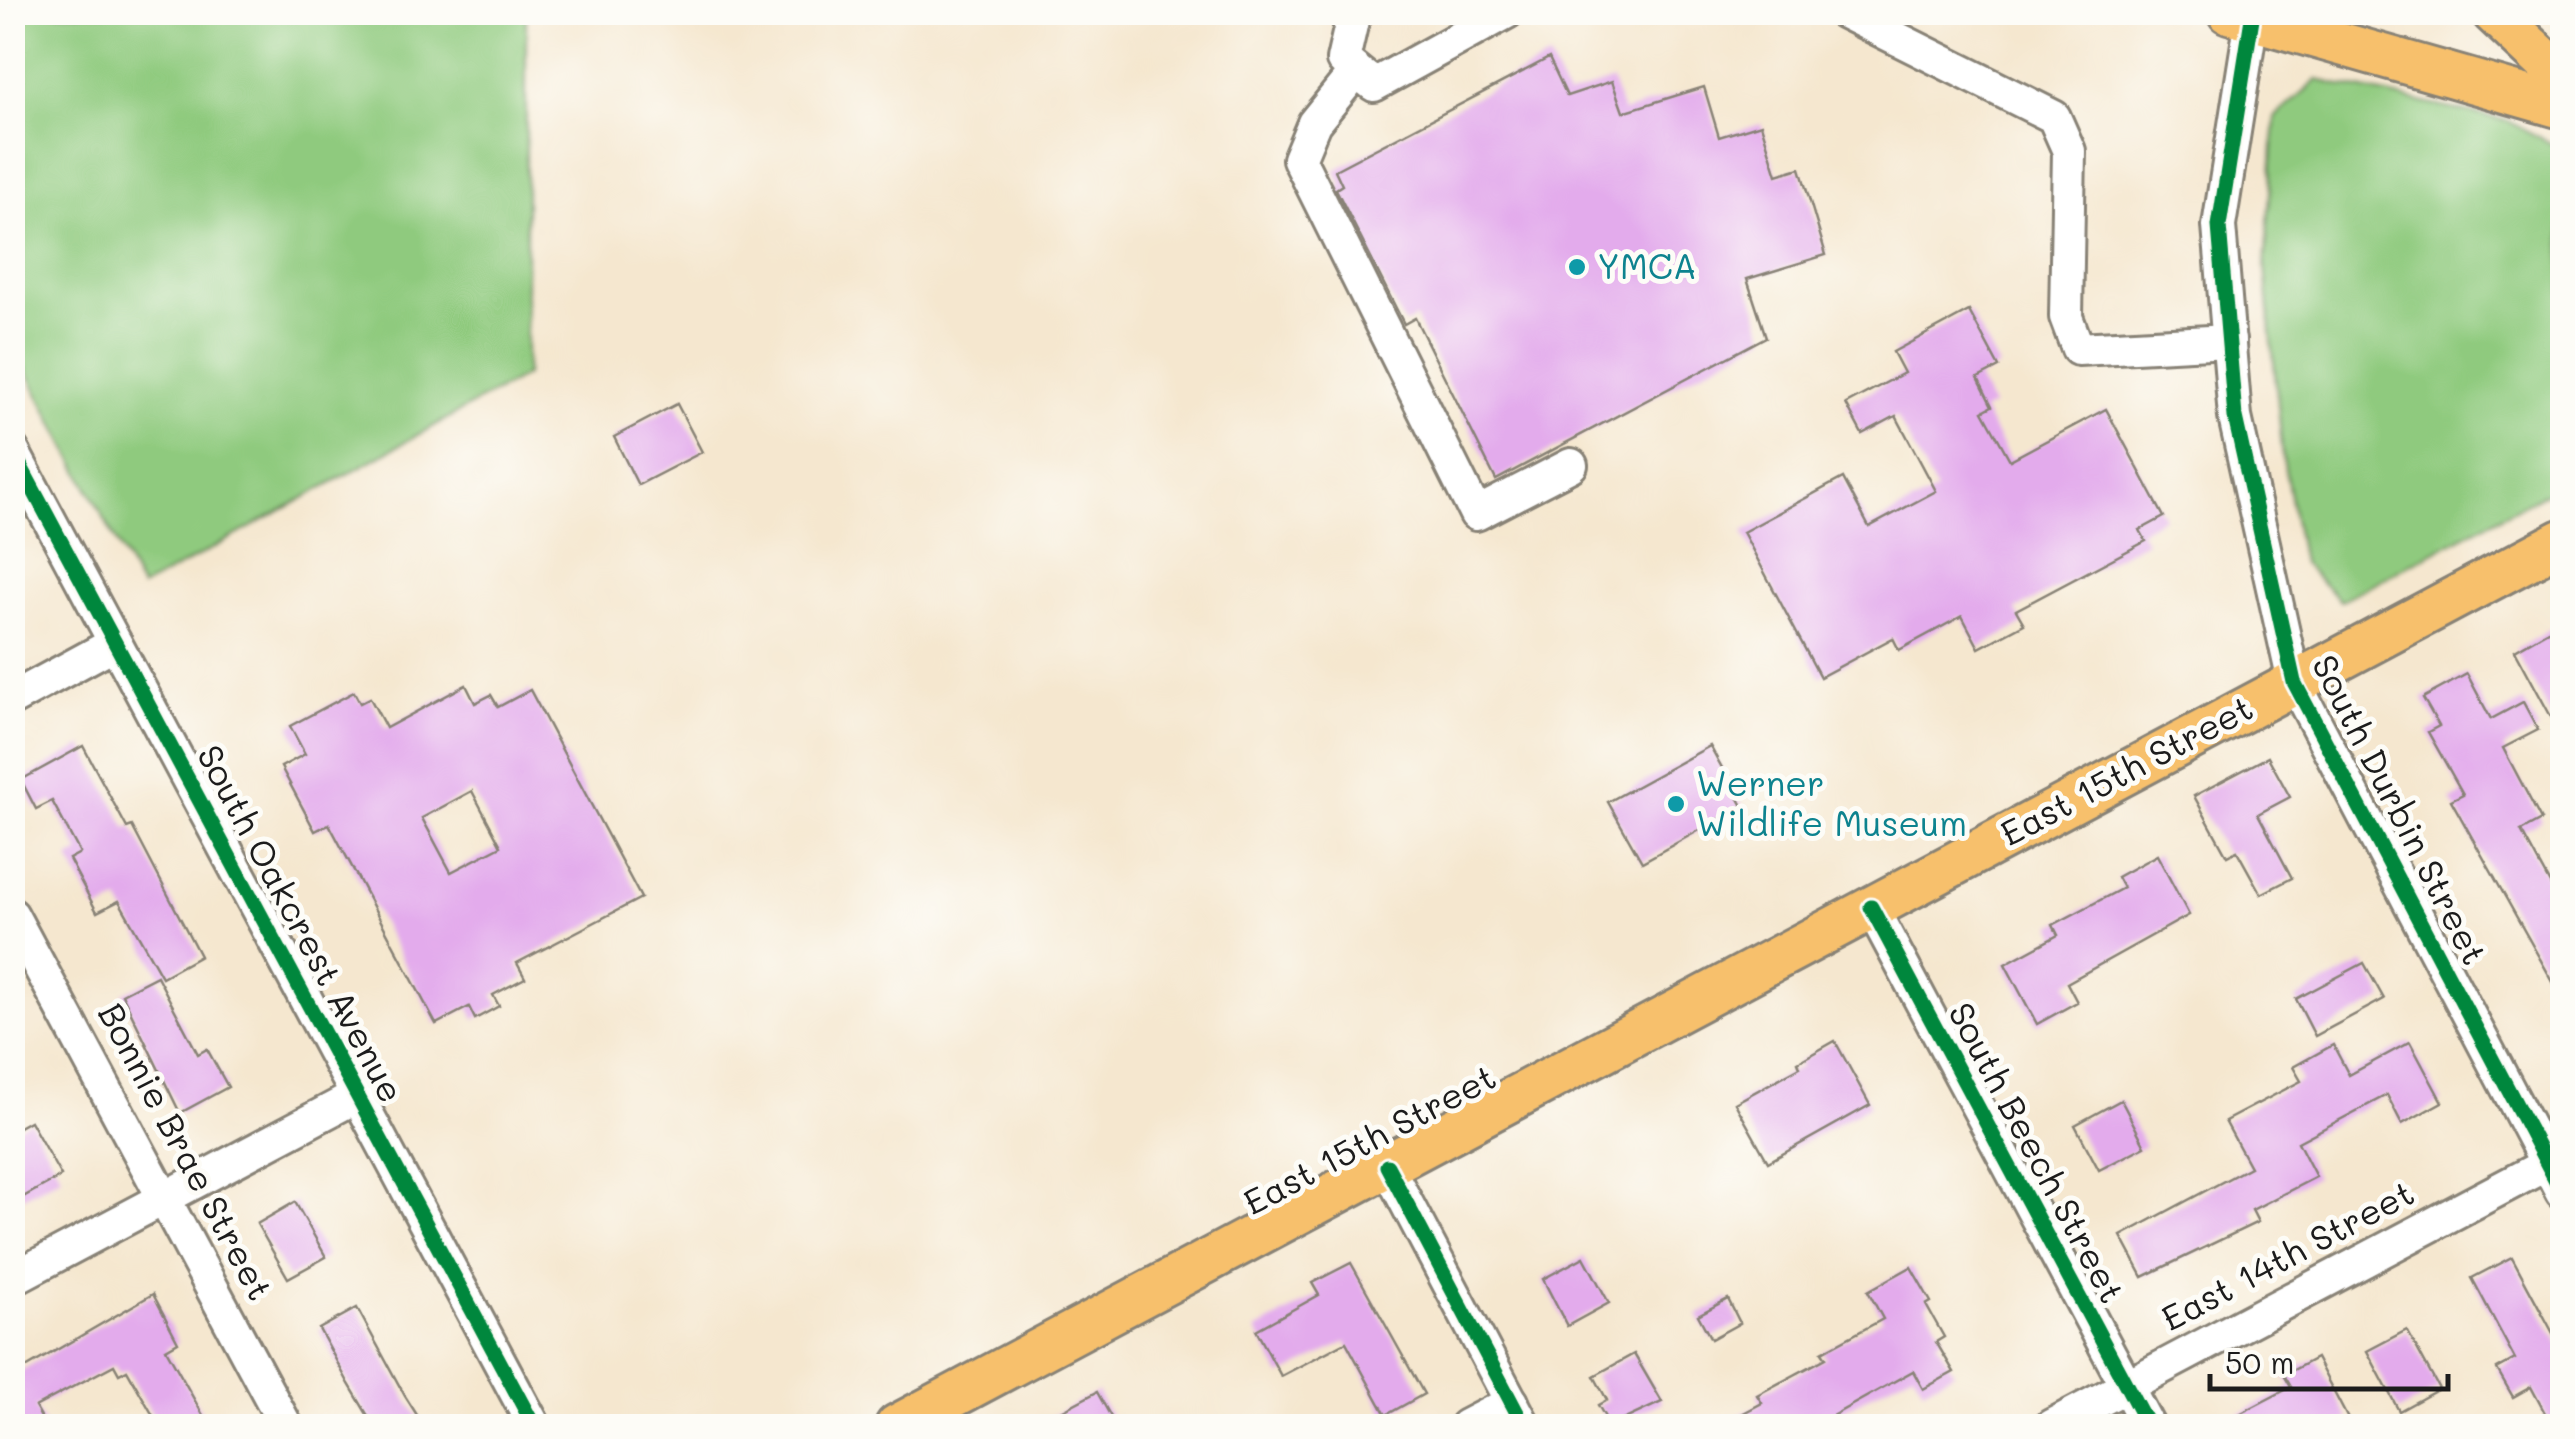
<svg xmlns="http://www.w3.org/2000/svg" width="2575" height="1439" viewBox="0 0 2575 1439" font-family="Mali,sans-serif">
	<style>
		.green { fill: #8fca7e; stroke: #56734d; stroke-width: 2.5 }
		.building { fill: #e3abec; fill-rule: evenodd }
		.lines { fill: none; stroke-linecap: round; stroke-linejoin: round }
		.minor-casing { stroke: #888276; stroke-width: 38 }
		.major-casing { stroke: #888276; stroke-width: 48 }
		.minor { stroke: #fff; stroke-width: 32 }
		.major { stroke: #f7c06c; stroke-width: 42 }
		.cycleway-casing { stroke: #fdfcf7; stroke-width: 21 }
		.cycleway { stroke: #00873e; stroke-width: 15 }
		.culture-dot { fill: #0f9aa8; stroke: #fdfcf7; stroke-width: 4 }
		.labels { text-anchor: middle; stroke-width: 10; stroke-linejoin: round; paint-order: stroke }
		.culture-label { font-size: 35px; fill: #0d838f; stroke: #fdfcf7; text-anchor: start }
		.street-label { font-size: 35px; fill: #1c1c1c; stroke: #fdfcf7 }
	</style>
	<rect width="100%" height="100%" fill="#fdfcf7"/>
	<filter id="ink" filterUnits="userSpaceOnUse"><feTurbulence type="fractalNoise" baseFrequency=".01" numOctaves="2"/><feDisplacementMap in="SourceGraphic" scale="20" xChannelSelector="R" yChannelSelector="G"/><feConvolveMatrix kernelMatrix="1 2 1 2 8 2 1 2 1" color-interpolation-filters="sRGB"/></filter>
	<filter id="wash" filterUnits="userSpaceOnUse"><feTurbulence type="fractalNoise" baseFrequency=".0048" numOctaves="4" result="noise"/><feDisplacementMap in="SourceGraphic" scale="40" xChannelSelector="R" yChannelSelector="G"/><feGaussianBlur stdDeviation="2.25" result="paint"/><feColorMatrix in="noise" values="0 0 0 0 0 0 0 0 0 0 0 0 0 0 0 0 0 1.4 0 .05"/><feComposite in="paint" operator="in"/></filter>
	<g filter="url(#wash)">
		<rect width="100%" height="100%" fill="#f5e7cf"/>
		<g class="green">
			<polygon points="12,13 526,13 526,375 141,588 13,346"/>
			<polygon points="2317,80 2508,121 2562,149 2562,484 2340,601 2302,563 2283,458 2265,268 2275,117"/>
		</g>
		<g id="blocks">
			<g class="building">
				<polygon points="1549,58 1567,96 1612,81 1623,112 1704,87 1719,137 1761,124 1777,175 1800,168 1826,255 1747,279 1766,337 1496,480 1415,318 1404,324 1336,189 1342,185 1335,170"/>
				<polygon points="1969,311 1999,367 1978,378 1992,406 1983,411 2010,460 2106,409 2164,517 2140,530 2146,541 2016,610 2024,624 1979,648 1962,616 1899,650 1893,638 1820,677 1743,532 1843,478 1869,527 1936,491 1896,416 1862,434 1846,404 1904,373 1893,352"/>
				<polygon points="677,404 702,452 638,485 614,437"/>
				<polygon points="2553,628 2562,645 2562,737 2515,650"/>
				<polygon points="2467,674 2491,719 2523,702 2538,730 2503,748 2541,820 2521,831 2562,906 2562,998 2451,800 2463,794 2428,732 2439,726 2423,698"/>
				<path d="M466,685L475,703L491,695L498,707L530,690L641,898L517,963L525,978L493,995L499,1006L475,1019L469,1007L436,1024L329,824L315,831L281,767L305,754L290,726L354,692L360,703L370,698L386,728ZM472,791L501,846L451,872L422,818Z"/>
				<polygon points="83,746 127,828 132,826 200,956 162,977 119,901 97,912 69,859 80,853 52,801 36,809 21,780"/>
				<polygon points="1710,746 1743,806 1642,862 1608,802"/>
				<polygon points="2268,757 2290,797 2258,814 2292,878 2261,894 2237,851 2227,856 2194,796"/>
				<polygon points="2157,855 2189,915 2067,983 2077,1002 2037,1024 2005,964 2058,935 2053,925 2123,888 2117,877"/>
				<polygon points="2364,963 2384,999 2315,1036 2296,999"/>
				<polygon points="157,976 198,1054 207,1049 228,1087 180,1113 122,994"/>
				<polygon points="1835,1041 1870,1105 1768,1162 1735,1103 1800,1067 1798,1062"/>
				<polygon points="2410,1042 2442,1102 2402,1124 2387,1095 2298,1142 2316,1177 2252,1210 2258,1222 2143,1277 2121,1236 2250,1167 2225,1121 2301,1081 2293,1067 2333,1045 2349,1075"/>
				<polygon points="2121,1100 2145,1146 2099,1170 2075,1125"/>
				<polygon points="30,1121 61,1176 23,1197 12,1179 12,1131"/>
				<polygon points="295,1202 326,1257 288,1278 257,1224"/>
				<polygon points="1584,1257 1609,1303 1567,1326 1543,1279"/>
				<polygon points="2512,1257 2562,1350 2562,1426 2552,1426 2531,1387 2513,1397 2497,1369 2515,1359 2472,1278"/>
				<polygon points="1351,1263 1424,1394 1386,1415 1346,1342 1281,1376 1256,1330 1319,1295 1312,1283"/>
				<polygon points="1911,1267 1931,1302 1926,1305 1944,1337 1936,1342 1954,1372 1923,1389 1913,1371 1814,1426 1719,1426 1762,1403 1757,1395 1826,1358 1822,1352 1883,1319 1868,1291"/>
				<polygon points="153,1294 178,1342 166,1349 209,1426 159,1426 127,1370 119,1374 114,1365 35,1407 46,1426 12,1426 12,1364 17,1373"/>
				<polygon points="1728,1299 1740,1323 1711,1339 1698,1315"/>
				<polygon points="357,1308 405,1396 424,1426 374,1426 349,1384 319,1329"/>
				<polygon points="2407,1330 2439,1389 2399,1411 2367,1351"/>
				<polygon points="1634,1354 1662,1402 1610,1426 1598,1405 1607,1400 1594,1376"/>
				<polygon points="2316,1358 2348,1419 2333,1426 2216,1426 2291,1387 2284,1375"/>
				<polygon points="1097,1392 1116,1426 1033,1426"/>
			</g>
		</g>
	</g>
	<g filter="url(#ink)">
		<use href="#blocks" fill-opacity="0" stroke="#888276" stroke-width="2.5"/>
		<g class="lines">
			<defs>
				<g id="minor">
					<polyline points="1354,12 1343,60 1374,85 1507,12"/>
					<polyline points="1844,12 2054,117 2069,151 2066,317 2078,349 2229,341"/>
					<polyline points="2253,12 2219,226 2235,417 2294,682 2562,1192"/>
					<polyline points="1356,71 1314,123 1299,159 1476,514 1571,465"/>
					<polyline points="12,450 534,1426"/>
					<polyline points="12,699 115,643"/>
					<polyline points="1871,907 2148,1426"/>
					<polyline points="12,915 286,1426"/>
					<polyline points="1387,1166 1524,1426"/>
					<polyline points="12,1279 357,1096"/>
					<polyline points="1466,1426 1512,1402"/>
					<polyline points="2051,1426 2562,1156"/>
				</g>
				<g id="major">
					<polyline points="2229,12 2562,107"/>
					<polyline points="2493,12 2562,77"/>
					<polyline points="897,1426 2562,541"/>
				</g>
			</defs>
			<use href="#minor" class="minor-casing"/>
			<use href="#major" class="major-casing"/>
			<use href="#minor" class="minor"/>
			<use href="#major" class="major"/>
			<defs>
				<g id="cycleway">
					<polyline points="2253,12 2219,226 2235,417 2294,682 2562,1192"/>
					<polyline points="12,450 534,1426"/>
					<polyline points="1871,907 2148,1426"/>
					<polyline points="1387,1166 1524,1426"/>
				</g>
			</defs>
			<use href="#cycleway" class="cycleway-casing"/>
			<use href="#cycleway" class="cycleway"/>
		</g>
	</g>
	<g class="culture-dot">
		<circle cx="1577" cy="267" r="10"/>
		<circle cx="1676" cy="804" r="10"/>
	</g>
	<g class="labels">
		<g class="culture-label">
			<text x="1597" y="279">YMCA</text>
			<text x="1696" y="796">Werner<tspan x="1696" dy="40">Wildlife Museum</tspan></text>
		</g>
		<g class="street-label">
			<text transform="translate(2127 771) rotate(-28)" y="12">East 15th Street</text>
			<text transform="translate(2399 810) rotate(63)" y="12">South Durbin Street</text>
			<text transform="translate(300 924) rotate(62)" y="12">South Oakcrest Avenue</text>
			<text transform="translate(1370 1140) rotate(-28)" y="12">East 15th Street</text>
			<text transform="translate(185 1152) rotate(62)" y="12">Bonnie Brae Street</text>
			<text transform="translate(2036 1153) rotate(62)" y="12">South Beech Street</text>
			<text transform="translate(2288 1256) rotate(-28)" y="12">East 14th Street</text>
		</g>
	</g>
	<rect width="2575" height="1439" fill="none" stroke="#fdfcf7" stroke-width="50"/>
	<path d="M2210 1374v15h238v-15" fill="none" stroke="#1c1c1c" stroke-width="5"/>
	<text x="2225" y="1374" font-size="30" fill="#1c1c1c" stroke="#fdfcf7" stroke-width="8" paint-order="stroke">50 m</text>
</svg>
